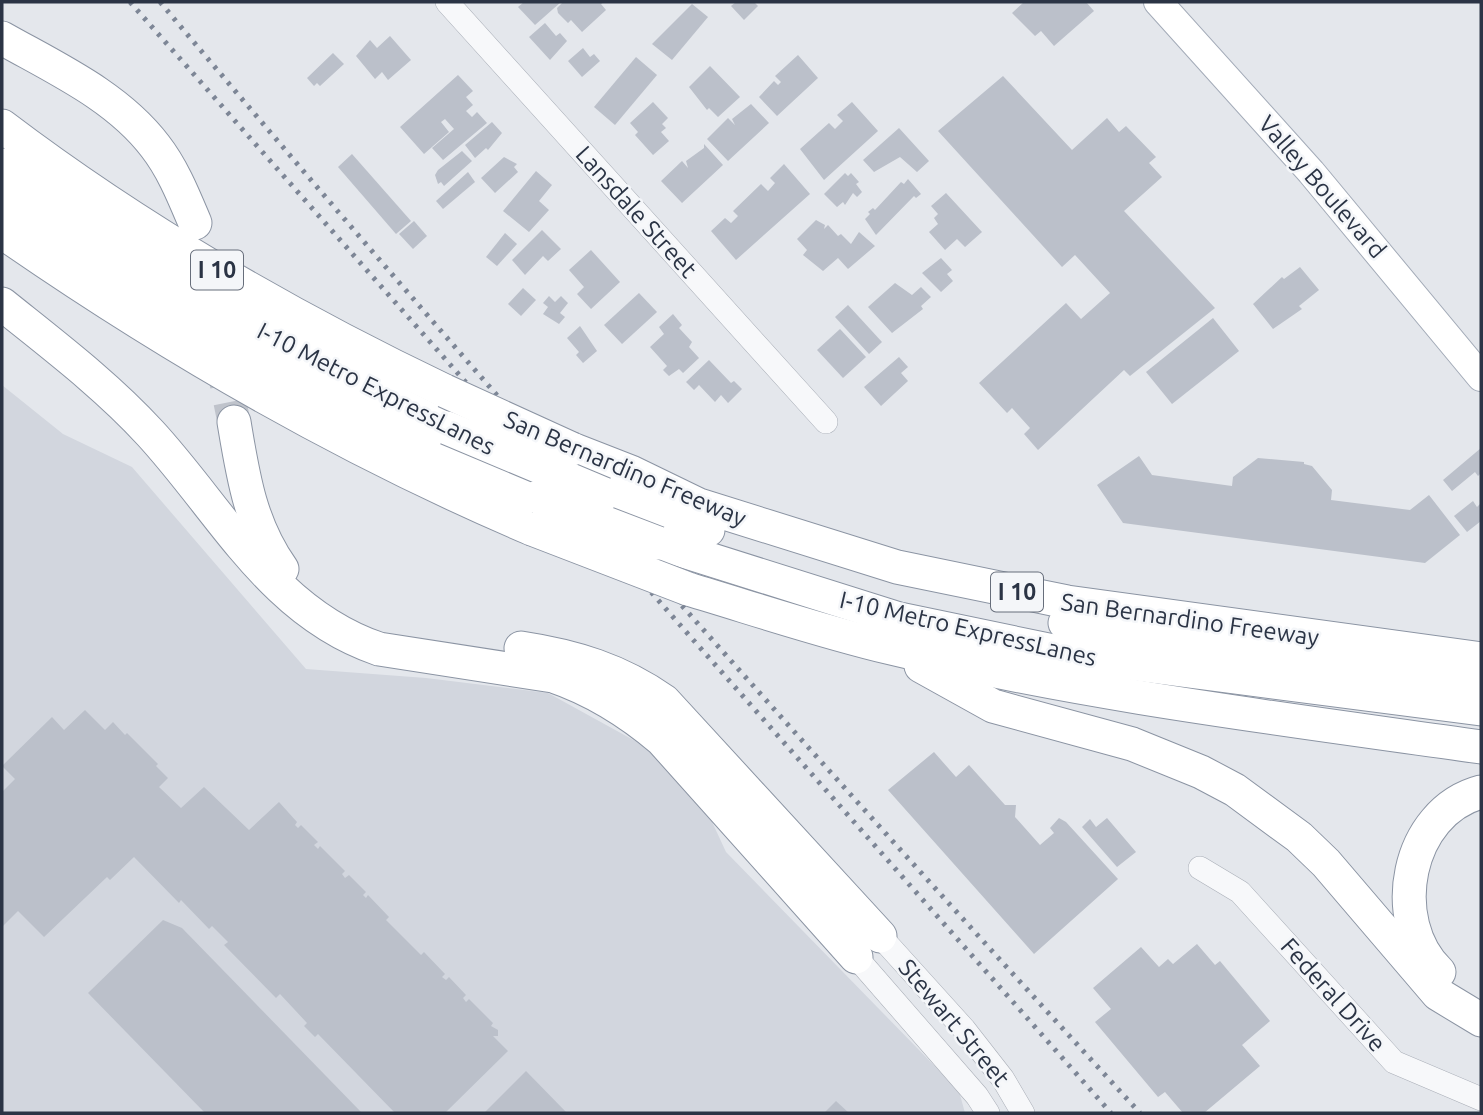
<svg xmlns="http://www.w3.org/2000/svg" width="1483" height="1115" viewBox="0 0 1483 1115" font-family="Ubuntu,sans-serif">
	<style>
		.built { fill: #d2d6de }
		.building { fill: #bbc0ca }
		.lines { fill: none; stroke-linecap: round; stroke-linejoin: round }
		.highway-tunnel { stroke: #bfc3cb; stroke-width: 33; stroke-dasharray: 33 17; stroke-linecap: butt }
		.minor-casing { stroke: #a9aeb7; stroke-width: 24 }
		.major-casing { stroke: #a3abb8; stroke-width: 30 }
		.highway-casing { stroke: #8b94a3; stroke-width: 35 }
		.minor { stroke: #f7f8fa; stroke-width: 23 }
		.major { stroke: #fff; stroke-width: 28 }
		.highway { stroke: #fff; stroke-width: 33 }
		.rail { stroke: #7d8696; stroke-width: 5; stroke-dasharray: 3.5 7; stroke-linecap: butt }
		.highway-bridge-casing { stroke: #8b94a3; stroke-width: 35; stroke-linecap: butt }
		.highway-bridge { stroke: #fff; stroke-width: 33 }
		.labels { text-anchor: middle; stroke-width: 5; stroke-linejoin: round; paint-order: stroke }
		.shield { fill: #f4f6f9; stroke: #676e7b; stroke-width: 2 }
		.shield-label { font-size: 23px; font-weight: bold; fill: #2b3445 }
		.street-label { font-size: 24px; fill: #2b3445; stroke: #f4f6f9 }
	</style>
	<rect width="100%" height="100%" fill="#e4e7ec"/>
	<polygon class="built" points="2,385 63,434 132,467 306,669 426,678 548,693 688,770 726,852 959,1091 965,1113 2,1113"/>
	<g class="building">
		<polygon points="524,2 561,2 535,25 518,7"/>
		<polygon points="563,2 604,2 601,4 606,10 582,32 571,20 568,23 558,13 557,8"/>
		<polygon points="736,2 754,2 758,6 744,20 731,6"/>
		<polygon points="1024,2 1086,2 1094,11 1054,46 1041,31 1035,36 1012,13"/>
		<polygon points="692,4 708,17 672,60 652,44"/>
		<polygon points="545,23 556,36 560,33 567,41 550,60 529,37"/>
		<polygon points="390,36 411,60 388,80 382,72 375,79 356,56 370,40 377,48"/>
		<polygon points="583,48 590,57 594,54 600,61 582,77 568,61"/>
		<polygon points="333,53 344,64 320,86 317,83 314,86 307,78"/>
		<polygon points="798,55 818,78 777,116 759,97 774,81 778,85 781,82 775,76"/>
		<polygon points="636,57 657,75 615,125 594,107"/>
		<polygon points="710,66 740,97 718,117 709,108 707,110 689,87"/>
		<polygon points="458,75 473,91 466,97 473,105 466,111 472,117 477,112 487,123 443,160 432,148 454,129 445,119 441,122 449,132 424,154 400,127"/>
		<polygon points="1003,76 1072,150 1107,118 1119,132 1126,126 1156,157 1149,163 1162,177 1124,211 1215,308 1130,376 1124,370 1038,450 1024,434 1030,428 1012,408 1007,413 979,383 1066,303 1081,319 1110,293 1075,255 1062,267 938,131"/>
		<polygon points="653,102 668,118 662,124 666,128 661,132 669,141 653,155 635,135 638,132 630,123"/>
		<polygon points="852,102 878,131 824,180 800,149 829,123 835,129 843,121 837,115"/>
		<polygon points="751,104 769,123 728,161 707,139 728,118 735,125 732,119"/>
		<polygon points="492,122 502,133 488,150 486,148 475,158 465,145"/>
		<polygon points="899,128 929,161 917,172 900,157 874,172 863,160"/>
		<polygon points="704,144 723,165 682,203 661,181 682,161 688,168 686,161 704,148"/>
		<polygon points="462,151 472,161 444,186 441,182 438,184 435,175 438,170"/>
		<polygon points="352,154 411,221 396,234 338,167"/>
		<polygon points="504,157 517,164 514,167 518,172 495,193 481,178"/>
		<polygon points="784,164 810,194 736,260 711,231 725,218 731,223 738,216 733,211 761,184 768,191 775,183 770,178"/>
		<polygon points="536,171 552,185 539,201 549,210 529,232 503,211"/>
		<polygon points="468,172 475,182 443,209 436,201"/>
		<polygon points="845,173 848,176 851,173 859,182 856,184 862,192 857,197 853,193 845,205 843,202 837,207 824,194"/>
		<polygon points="908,179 921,194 916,198 914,196 876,235 865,219 870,214 868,212 873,208 875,210 901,182 904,184"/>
		<polygon points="946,193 982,232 965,247 957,239 945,250 929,232 938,224 934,218 938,214 931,206"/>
		<polygon points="816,220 825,225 824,229 828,225 838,236 841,234 851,244 859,232 875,246 848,269 838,258 823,271 803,255 807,250 797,239"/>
		<polygon points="414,221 427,236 413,249 399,234"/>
		<polygon points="542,230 561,249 548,261 543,256 525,275 512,260"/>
		<polygon points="505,233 517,244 497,266 486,257"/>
		<polygon points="591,250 620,282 591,309 577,294 584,287 569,270"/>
		<polygon points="941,258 952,270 947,274 953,281 941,292 922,273"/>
		<polygon points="1300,267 1319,290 1299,306 1302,309 1273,329 1253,304 1282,277 1284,279"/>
		<polygon points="895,283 912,295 921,287 931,297 921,306 923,309 892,333 868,307"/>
		<polygon points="523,288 536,300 521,316 508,304"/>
		<polygon points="639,293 657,312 622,344 604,325"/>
		<polygon points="549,296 555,302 561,296 568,303 560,313 565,317 559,324 543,314 548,307 543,303"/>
		<polygon points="848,305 882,342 869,354 835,317"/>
		<polygon points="673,314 682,325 679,328 692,342 689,347 699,358 683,373 679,369 669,376 663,370 667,366 650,347 664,334 659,327"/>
		<polygon points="1213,318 1239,351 1172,404 1146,372"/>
		<polygon points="580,326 597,351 583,363 576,355 579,352 567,338"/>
		<polygon points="840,329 866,357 843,378 817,350"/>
		<polygon points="899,357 908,367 901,373 908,381 881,406 864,387"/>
		<polygon points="709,360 731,383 734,381 742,389 728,403 721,395 715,402 699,385 694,390 686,382"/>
		<polygon points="1481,448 1481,473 1478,476 1475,472 1452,491 1443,480"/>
		<polygon points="1139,456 1152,475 1232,486 1233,477 1258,458 1304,462 1304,464 1312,466 1332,490 1331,500 1410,510 1429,495 1460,535 1425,563 1123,523 1097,485"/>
		<polygon points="1473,501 1477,507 1481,503 1481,521 1467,532 1454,516"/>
		<polygon points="85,710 105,730 113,722 125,735 127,733 158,764 156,766 168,778 159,787 181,808 204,787 249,830 279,802 297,822 295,825 298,828 301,825 318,842 314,845 318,849 320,846 345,871 342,874 345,878 349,875 366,892 363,895 366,898 368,895 389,917 386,920 421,955 424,952 445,974 442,977 446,980 449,977 466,995 463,998 466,1002 469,999 493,1023 491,1026 498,1030 498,1036 493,1036 508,1051 445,1113 395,1113 318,1034 315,1037 304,1026 307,1023 280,994 276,998 224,945 228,942 212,926 209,929 181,900 179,903 134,857 110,880 107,877 44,937 18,911 2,927 2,792 15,779 2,766 52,717 64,730"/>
		<polygon points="934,752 956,777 969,765 1005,805 1016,805 1015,817 1040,845 1054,833 1050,828 1059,818 1066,822 1118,879 1034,954 888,790"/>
		<polygon points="1107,818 1136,852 1117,867 1082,827 1090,819 1096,827"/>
		<polygon points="163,920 182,928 362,1113 205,1113 88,993"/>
		<polygon points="1197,944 1215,965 1220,961 1270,1021 1242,1045 1260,1066 1204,1113 1183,1113 1165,1092 1158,1097 1095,1022 1111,1009 1093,988 1141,947 1159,967 1168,959 1173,964"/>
		<polygon points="526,1071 567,1113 484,1113"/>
		<polygon points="836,1101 849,1113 824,1113"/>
	</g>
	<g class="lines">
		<polyline class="highway-tunnel" points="220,353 234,422"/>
		<defs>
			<g id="minor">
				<polyline points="447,2 826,422"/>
				<polyline points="1200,868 1240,892 1394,1062 1481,1099"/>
				<polyline points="880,936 964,1029 1003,1079 1023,1113"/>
				<polyline points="856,957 977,1096 988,1113"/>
			</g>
			<polyline id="major" points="1158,2 1311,172 1481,377"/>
			<g id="highway">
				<path d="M2,38C55,68 117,96 155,146C173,169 184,197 195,223"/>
				<path d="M2,126C139,230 290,317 445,391"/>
				<path d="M2,165C140,269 292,353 447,428"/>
				<path d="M2,199C168,319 350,417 538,497"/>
				<path d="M2,232C169,348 344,449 532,529"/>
				<path d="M2,304C53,345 106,385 150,433C222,511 272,613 379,649L553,676C594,690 629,712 662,740L856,957"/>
				<path d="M234,422C243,476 250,524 282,569"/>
				<polyline points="572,449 631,472 699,505 897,567 1067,602 1481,659"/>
				<polyline points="604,494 708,530"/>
				<polyline points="658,543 899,619 1082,657 1481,709"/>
				<path d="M688,589C755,609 823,632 891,648C1085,695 1284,719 1481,747"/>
				<polyline points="1065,623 1160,643 1481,684"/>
				<path d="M521,648C574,656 620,670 664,701L880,936"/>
				<polyline points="921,666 993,706 1132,744 1201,772 1235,790 1299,837 1326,863 1438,994 1481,1020"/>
				<path d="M1439,972C1386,921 1406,812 1481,792"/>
			</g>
		</defs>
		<use href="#minor" class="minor-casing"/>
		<use href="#major" class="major-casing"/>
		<use href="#highway" class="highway-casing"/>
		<use href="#minor" class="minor"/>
		<use href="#major" class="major"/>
		<use href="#highway" class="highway"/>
		<g class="rail">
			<polyline points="130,2 1111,1113"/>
			<path d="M160,2C478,380 806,749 1140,1113"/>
		</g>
		<defs>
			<g id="highway-bridge">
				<polyline points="445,391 572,449"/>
				<polyline points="447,428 604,494"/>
				<polyline points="538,497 658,543"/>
				<polyline points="532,529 688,589"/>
			</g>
		</defs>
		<use href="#highway-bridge" class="highway-bridge-casing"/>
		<use href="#highway-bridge" class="highway-bridge"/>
	</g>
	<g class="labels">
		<g class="shield">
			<rect x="191" y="250.5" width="52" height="39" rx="5"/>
			<rect x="991" y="572.5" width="52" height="39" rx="5"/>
		</g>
		<g class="shield-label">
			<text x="217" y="278">I 10</text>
			<text x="1017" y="600">I 10</text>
		</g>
		<g class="street-label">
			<text transform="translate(1322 187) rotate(49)" y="8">Valley Boulevard</text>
			<text transform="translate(636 212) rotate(48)" y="8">Lansdale Street</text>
			<text transform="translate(376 389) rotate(27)" y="8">I-10 Metro ExpressLanes</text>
			<text transform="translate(625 469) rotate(23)" y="8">San Bernardino Freeway</text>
			<text transform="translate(1190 620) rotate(8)" y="8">San Bernardino Freeway</text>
			<text transform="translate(968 629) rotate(13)" y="8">I-10 Metro ExpressLanes</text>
			<text transform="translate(1333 995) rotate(48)" y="8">Federal Drive</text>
			<text transform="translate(954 1023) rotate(50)" y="8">Stewart Street</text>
		</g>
	</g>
	<rect width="1483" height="1115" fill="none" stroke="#2b3445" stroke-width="7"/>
</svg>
